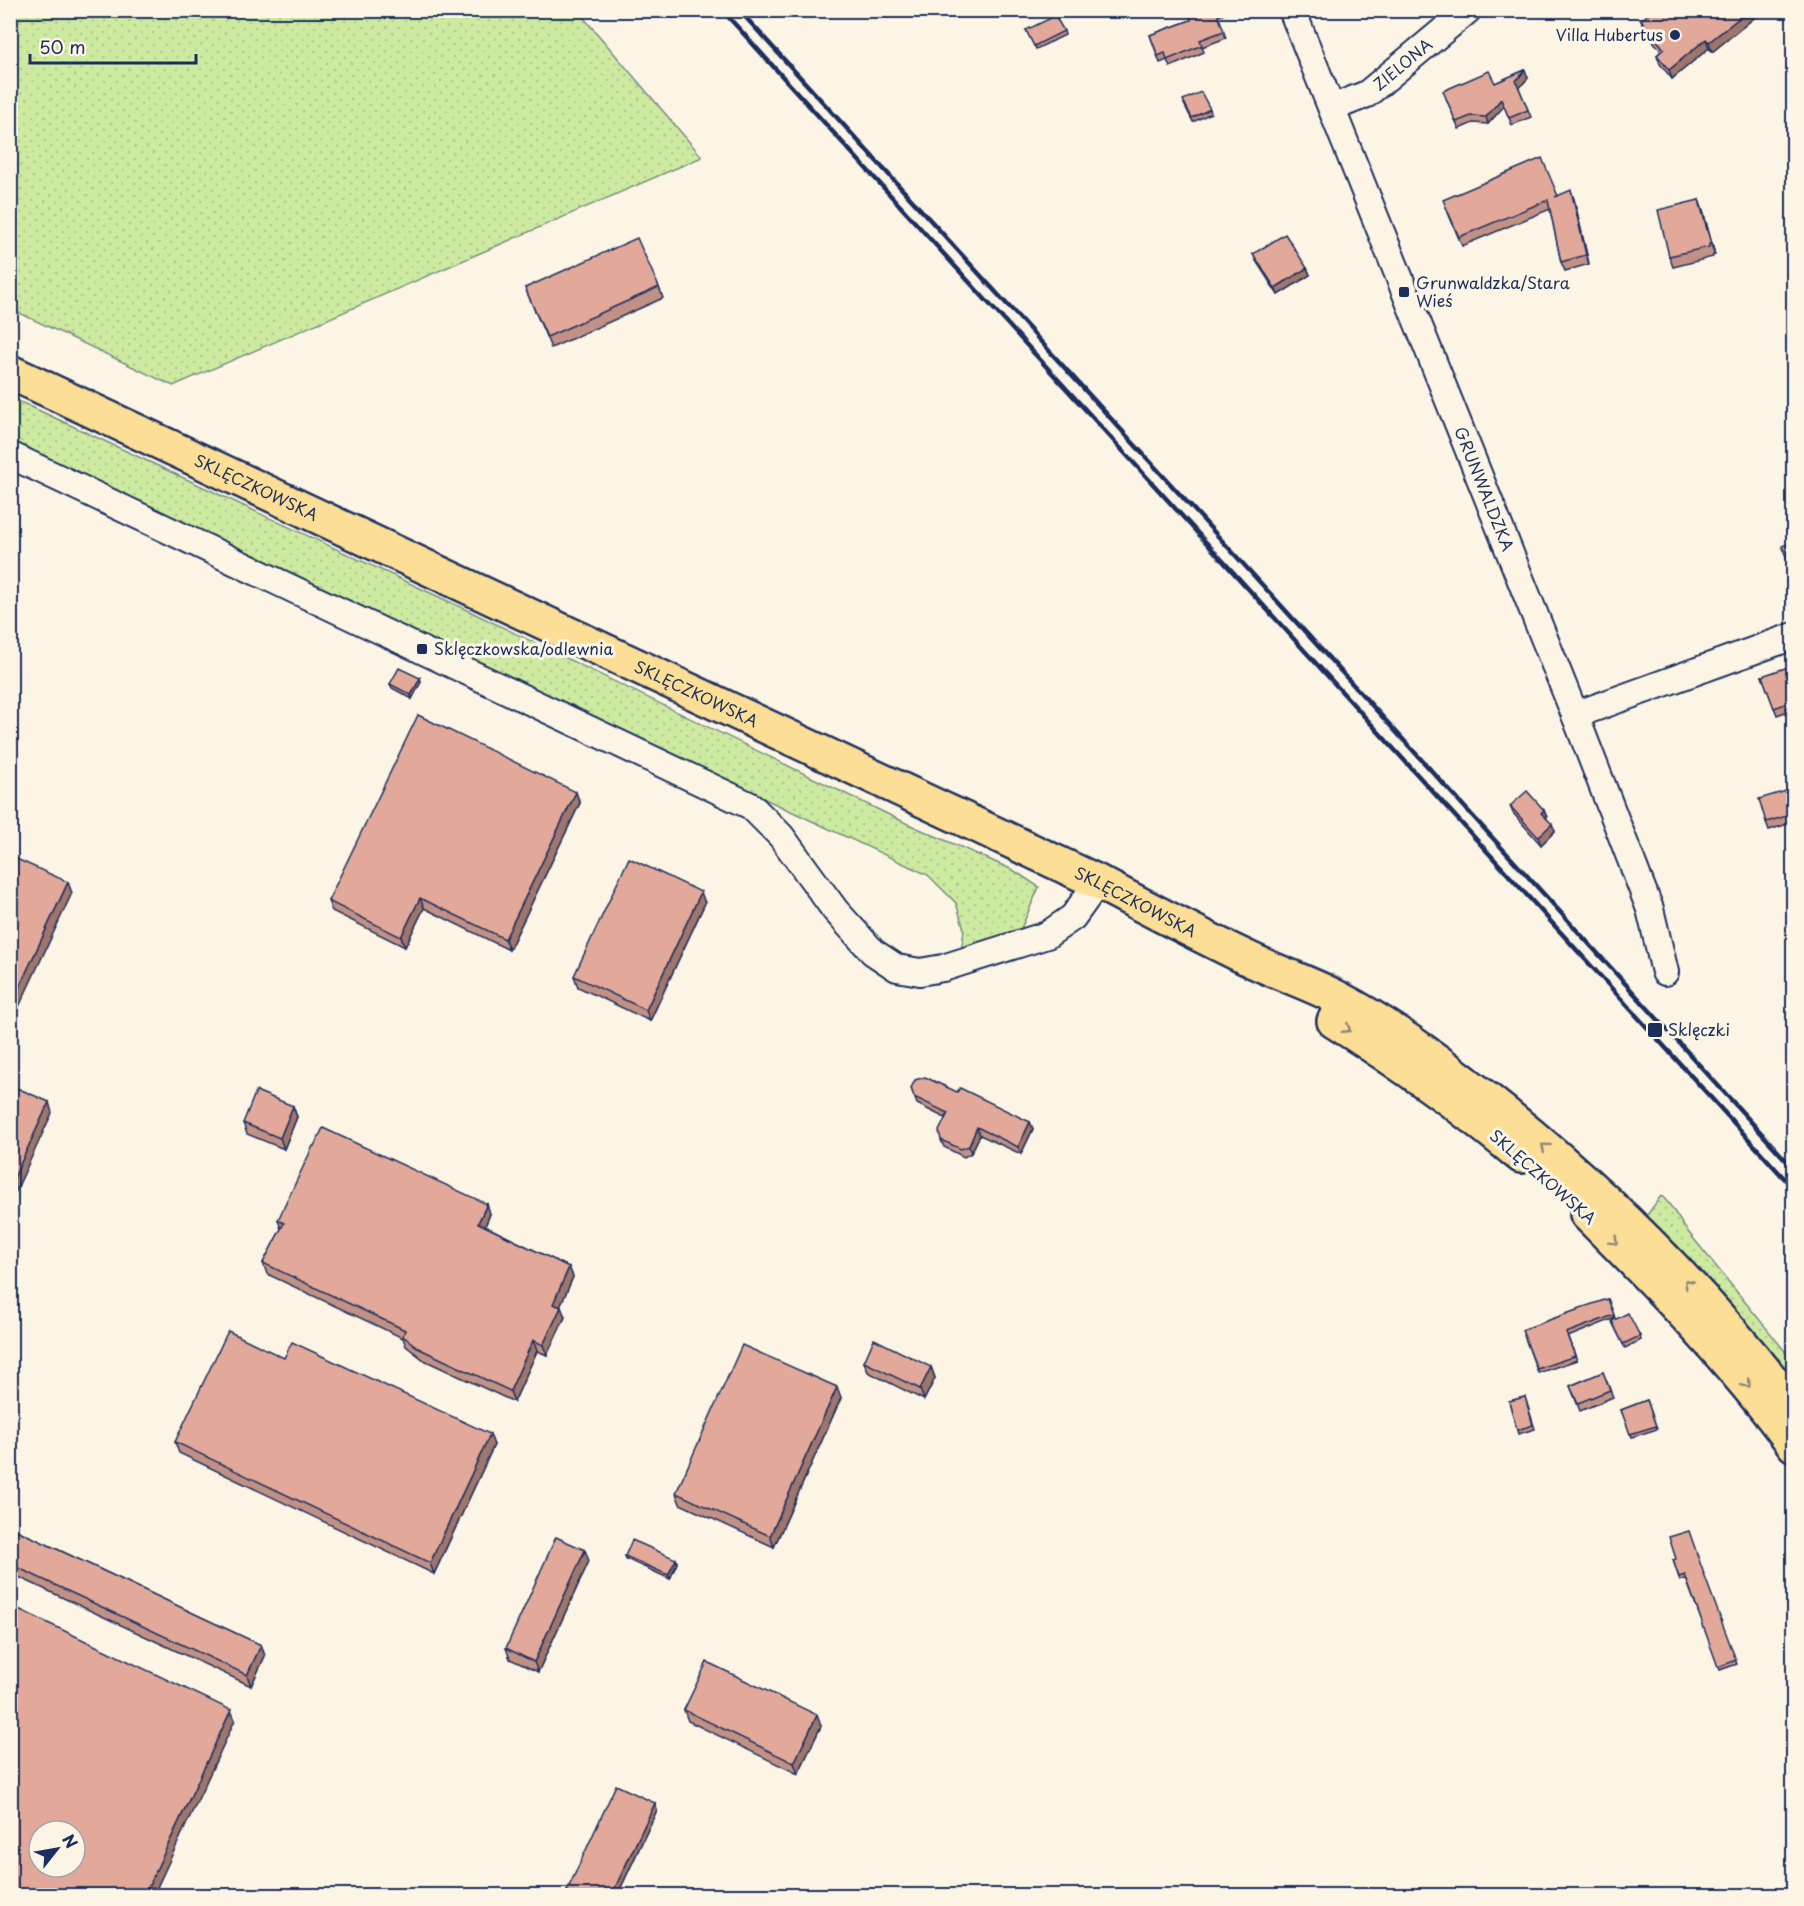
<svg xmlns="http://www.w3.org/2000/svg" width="1804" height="1906" viewBox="0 0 1804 1906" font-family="'Playpen Sans',sans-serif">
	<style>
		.grass { fill: url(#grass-dots); stroke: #748c80; stroke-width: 1.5 }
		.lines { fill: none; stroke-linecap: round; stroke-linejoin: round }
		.minor-casing { stroke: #1b2f5e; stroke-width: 30 }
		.major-casing { stroke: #1b2f5e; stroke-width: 38 }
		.minor { stroke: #fcf5e5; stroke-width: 26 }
		.major { stroke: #fcde96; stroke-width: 33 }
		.rail { stroke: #1b2f5e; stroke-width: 4.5 }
		.wall { fill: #c29185; stroke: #1b2f5e; stroke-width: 1.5 }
		.shaded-wall { fill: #9e766c; stroke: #1b2f5e; stroke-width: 1.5 }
		.building { fill: #e2a99b; stroke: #1b2f5e; stroke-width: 1.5; fill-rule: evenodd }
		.oneway { stroke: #8c867a }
		.poi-dot { fill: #1b2f5e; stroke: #fcf5e5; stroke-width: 2 }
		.labels { text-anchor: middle; stroke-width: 6; stroke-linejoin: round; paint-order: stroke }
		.poi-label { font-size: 16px; fill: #1b2f5e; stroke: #fcf5e5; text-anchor: start }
		.street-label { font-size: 16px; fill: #1b2f5e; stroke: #fcf5e5 }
	</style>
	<defs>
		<pattern id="grass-dots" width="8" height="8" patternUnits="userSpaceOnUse" patternTransform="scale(1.5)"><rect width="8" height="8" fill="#ceeaa1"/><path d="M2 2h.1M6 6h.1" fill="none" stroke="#b0c98d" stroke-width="1.8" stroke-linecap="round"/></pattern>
	</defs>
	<rect width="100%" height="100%" fill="#fcf5e5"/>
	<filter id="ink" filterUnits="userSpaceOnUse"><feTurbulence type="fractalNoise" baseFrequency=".0167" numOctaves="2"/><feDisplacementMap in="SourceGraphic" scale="12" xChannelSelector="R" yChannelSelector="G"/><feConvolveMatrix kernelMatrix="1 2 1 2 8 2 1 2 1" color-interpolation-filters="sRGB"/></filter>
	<g filter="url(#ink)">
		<g class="grass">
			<polygon points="11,10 578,11 702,157 173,386 11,309"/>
			<polygon points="10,397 467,610 908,824 1013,870 1039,887 1016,940 961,953 964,929 956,903 928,875 287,576 11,443"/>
			<path d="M1661,1196C1668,1199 1679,1220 1685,1228L1793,1361V1383L1705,1280L1650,1221L1647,1215Z"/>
		</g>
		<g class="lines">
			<defs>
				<g id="minor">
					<path id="s1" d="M1292,10L1575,715L1650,909L1665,972"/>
					<path id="s2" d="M1332,108L1367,94L1468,10"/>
					<polyline points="10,455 751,806 781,836 835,910 873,952 897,968 920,972 943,968 1047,935 1073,917 1098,882"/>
					<polyline points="1575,715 1794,636"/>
				</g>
				<g id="major">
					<path id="s3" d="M10,372L1098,882C1147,908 1197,934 1247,958C1276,972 1306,982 1334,996C1389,1024 1440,1062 1488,1100C1602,1190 1705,1293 1794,1408"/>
					<path d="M1334,1021C1399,1062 1463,1107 1521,1156"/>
					<path d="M1587,1214C1660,1287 1732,1361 1794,1445"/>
				</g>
			</defs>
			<use href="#minor" class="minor-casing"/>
			<use href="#major" class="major-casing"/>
			<use href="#minor" class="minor"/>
			<use href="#major" class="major"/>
			<g class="rail">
				<polyline points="722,10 1794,1189"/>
				<polyline points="739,10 1794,1169"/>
			</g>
		</g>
		<g class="wall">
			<polygon points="1188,10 1226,10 1226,13 1218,16 1226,38 1202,47 1204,52 1170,67 1167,60 1160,63 1150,35 1191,20"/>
			<polygon points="1754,18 1712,52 1709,48 1672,79 1660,64 1657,55 1661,51 1644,30 1641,20"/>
			<polygon points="1026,30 1064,31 1065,35 1036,49"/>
			<polygon points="1525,70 1528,78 1519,88 1531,117 1512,125 1504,106 1488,124 1473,123 1459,129 1446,98 1495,83"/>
			<polygon points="1184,104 1210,109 1211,113 1193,122"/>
			<polygon points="1558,196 1574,199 1589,264 1565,271 1561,262 1550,209 1462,246 1446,208"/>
			<polygon points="1699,200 1703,211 1715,255 1713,255 1713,257 1673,267 1669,256"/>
			<polygon points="1253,254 1307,268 1310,275 1278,295 1256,261"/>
			<polygon points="659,287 663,298 551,348 525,288"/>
			<polygon points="1794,674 1794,709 1777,715 1762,676"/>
			<polygon points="420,678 421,682 412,699 392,688 390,684"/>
			<polygon points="1794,792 1794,822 1769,830 1766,822"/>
			<polygon points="580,803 509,950 424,908 405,947 332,911 328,901"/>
			<polygon points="1510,806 1547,817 1546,818 1555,831 1541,845 1513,813"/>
			<polygon points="705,903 650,1021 578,987 574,976"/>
			<polygon points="911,1088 957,1092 1030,1122 1033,1129 1021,1154 980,1135 971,1153 964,1157 944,1147 941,1140 945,1118 917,1104"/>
			<polygon points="293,1106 297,1117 284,1149 247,1134 243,1123"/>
			<polygon points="487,1204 490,1214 485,1226 569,1267 573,1277 560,1306 565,1317 547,1355 537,1351 514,1402 424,1360 406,1346 403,1338 267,1274 263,1263 281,1229 278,1220"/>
			<polygon points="1608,1299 1615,1318 1568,1337 1577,1360 1538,1373 1522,1330"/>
			<polygon points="1613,1324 1640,1336 1641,1340 1625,1348"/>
			<polygon points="284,1358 494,1445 434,1574 179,1453 175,1442"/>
			<polygon points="864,1362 931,1367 935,1378 924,1400 868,1372"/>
			<polygon points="1603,1372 1613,1397 1580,1411 1570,1386"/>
			<polygon points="837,1387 841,1398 774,1547 680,1504 676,1493"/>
			<polygon points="1525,1397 1535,1429 1518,1434 1509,1401"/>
			<polygon points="1647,1400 1657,1429 1632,1437 1621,1410"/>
			<polygon points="10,1527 261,1645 265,1656 251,1686 10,1573"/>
			<polygon points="625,1556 676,1559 677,1563 670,1579 626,1559"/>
			<polygon points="1673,1560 1705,1580 1737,1664 1720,1670 1686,1579 1680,1581"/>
			<polygon points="589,1561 538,1672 510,1659 506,1648"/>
			<polygon points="684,1710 821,1726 798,1774 688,1721"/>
			<polygon points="657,1810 617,1896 568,1896 567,1891"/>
		</g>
		<g class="shaded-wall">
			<polygon points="1749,10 1752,10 1754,18 1712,52 1709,42"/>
			<polygon points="1706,39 1709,48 1672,79 1669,70"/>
			<polygon points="1525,70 1528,78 1518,89 1516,81"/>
			<polygon points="1501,99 1504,106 1488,124 1486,117"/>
			<polygon points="1571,190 1574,199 1589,264 1586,255"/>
			<polygon points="1699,200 1703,211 1715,255 1711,244"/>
			<polygon points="1307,268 1310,275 1278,295 1275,288"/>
			<polygon points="420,678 421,682 412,699 411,695"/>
			<polygon points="576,792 580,803 509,950 505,939"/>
			<polygon points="1544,810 1547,817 1544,820 1541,813"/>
			<polygon points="1552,824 1555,831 1541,845 1538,837"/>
			<polygon points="68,882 72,893 10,1026 10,1007"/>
			<polygon points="701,892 705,903 650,1021 646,1010"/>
			<polygon points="420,898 424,908 405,947 401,937"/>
			<polygon points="49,1102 52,1113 10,1204 10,1186"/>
			<polygon points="293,1106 297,1117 284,1149 280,1138"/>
			<polygon points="1030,1122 1033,1129 1021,1154 1018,1147"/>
			<polygon points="977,1127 980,1135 971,1153 969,1146"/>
			<polygon points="487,1204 490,1214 482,1233 478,1223"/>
			<polygon points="569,1267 573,1277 557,1314 553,1304"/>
			<polygon points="561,1307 565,1317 547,1355 543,1345"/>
			<polygon points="533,1340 537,1351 514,1402 510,1391"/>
			<polygon points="931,1367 935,1378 924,1400 920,1389"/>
			<polygon points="837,1387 841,1398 774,1547 770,1536"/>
			<polygon points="490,1434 494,1445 434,1574 430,1563"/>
			<polygon points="585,1550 589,1561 538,1672 534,1662"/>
			<polygon points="676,1559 677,1563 670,1579 668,1575"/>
			<polygon points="261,1645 265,1656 251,1686 247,1675"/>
			<polygon points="231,1710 235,1720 153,1896 144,1896"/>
			<polygon points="817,1715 821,1726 798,1774 794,1763"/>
			<polygon points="655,1803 657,1810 617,1896 611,1896"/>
		</g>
		<g class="building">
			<polygon points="1188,10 1216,10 1224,31 1200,40 1202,45 1167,60 1165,53 1158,56 1150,35 1191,20"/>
			<polygon points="1654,10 1749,10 1709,42 1706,39 1669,70 1657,55 1664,49 1641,20"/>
			<polygon points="1055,16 1064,31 1034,46 1026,30"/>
			<polygon points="1525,70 1516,81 1528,110 1509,118 1501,99 1486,117 1471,116 1456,122 1443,91 1489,71 1495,83"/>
			<polygon points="1201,92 1210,109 1192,118 1183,100"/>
			<polygon points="1542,158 1558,196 1555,197 1571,190 1586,255 1561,262 1548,200 1459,237 1443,200"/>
			<polygon points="1699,200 1711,244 1709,244 1709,247 1669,256 1658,210"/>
			<polygon points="1285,234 1307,268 1275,288 1253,254"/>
			<polygon points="637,238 659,287 547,337 525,288"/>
			<polygon points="1794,542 1794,579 1782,546"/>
			<polygon points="1791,666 1794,674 1794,701 1774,708 1762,676"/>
			<polygon points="399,668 420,678 411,695 390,684"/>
			<polygon points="418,715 576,792 505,939 420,898 401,937 328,901"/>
			<polygon points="1793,789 1794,792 1794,814 1766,822 1759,799"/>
			<polygon points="1527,791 1544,810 1541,813 1552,824 1538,837 1510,806"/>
			<polygon points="10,856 68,882 10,1007"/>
			<polygon points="629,858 701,892 646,1010 574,976"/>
			<polygon points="925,1077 957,1092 960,1088 1030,1122 1018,1147 977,1127 969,1146 961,1149 941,1140 939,1131 948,1113 914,1097 911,1088 915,1080"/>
			<polygon points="10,1085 49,1102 10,1186"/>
			<polygon points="256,1091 293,1106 280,1138 243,1123"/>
			<polygon points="323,1128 487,1204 478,1223 569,1267 553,1304 561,1307 543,1345 533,1340 510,1391 420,1349 403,1336 405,1330 263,1263 284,1223 278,1220 313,1146 314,1146"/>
			<polygon points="1608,1299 1614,1315 1566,1333 1575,1356 1537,1369 1522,1330 1577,1310 1577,1309"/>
			<polygon points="1628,1313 1640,1336 1623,1344 1612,1321"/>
			<polygon points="228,1331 284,1358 292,1342 490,1434 430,1563 175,1442"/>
			<polygon points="874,1339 931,1367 920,1389 864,1362"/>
			<polygon points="742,1345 837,1387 770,1536 676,1493"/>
			<polygon points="1603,1372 1610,1390 1578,1403 1570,1386"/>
			<polygon points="1525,1397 1533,1425 1517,1430 1509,1401"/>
			<polygon points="1647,1400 1656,1426 1630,1434 1621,1410"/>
			<polygon points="10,1527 261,1645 247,1675 10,1564"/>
			<polygon points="1689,1531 1705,1577 1736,1660 1718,1667 1685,1575 1679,1577 1673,1560 1676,1559 1669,1537"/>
			<polygon points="556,1537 585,1550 534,1662 506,1648"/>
			<polygon points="632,1540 676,1559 668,1575 625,1556"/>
			<path d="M10,1605L231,1710L144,1896H10ZM39,1831H75V1867H39Z"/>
			<polygon points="707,1662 817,1715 794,1763 684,1710"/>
			<polygon points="616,1785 655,1803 611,1896 576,1896 567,1891"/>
			<polygon points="845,1892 852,1896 843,1896"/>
		</g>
		<defs><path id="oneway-chevron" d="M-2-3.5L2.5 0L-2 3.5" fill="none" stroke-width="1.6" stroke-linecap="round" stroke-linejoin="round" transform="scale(1.5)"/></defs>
		<g class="oneway">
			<use href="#oneway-chevron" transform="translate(1347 1029) rotate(32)"/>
			<use href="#oneway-chevron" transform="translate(1545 1147) rotate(-140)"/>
			<use href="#oneway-chevron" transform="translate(1614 1241) rotate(45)"/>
			<use href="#oneway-chevron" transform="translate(1688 1283) rotate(-133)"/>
			<use href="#oneway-chevron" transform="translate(1747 1384) rotate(50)"/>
		</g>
	</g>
	<g class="poi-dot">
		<circle cx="1675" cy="35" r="6"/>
		<rect x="1398" y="286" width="12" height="12" rx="3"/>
		<rect x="416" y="643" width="12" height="12" rx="3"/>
		<rect x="1647" y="1022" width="16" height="16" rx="3"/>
	</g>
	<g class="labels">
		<g class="poi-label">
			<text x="1663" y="41" text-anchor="end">Villa Hubertus</text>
			<text x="1416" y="289">Grunwaldzka/Stara<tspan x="1416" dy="18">Wieś</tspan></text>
			<text x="434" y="655">Sklęczkowska/odlewnia</text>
			<text x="1668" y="1036">Sklęczki</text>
		</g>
		<g class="street-label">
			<text dy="6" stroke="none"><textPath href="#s2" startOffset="84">ZIELONA</textPath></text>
			<text dy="6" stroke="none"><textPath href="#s3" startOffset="272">SKLĘCZKOWSKA</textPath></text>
			<text dy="6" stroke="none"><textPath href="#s1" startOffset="516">GRUNWALDZKA</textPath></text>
			<text dy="6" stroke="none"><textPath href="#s3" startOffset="758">SKLĘCZKOWSKA</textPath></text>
			<text dy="6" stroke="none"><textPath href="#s3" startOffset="1244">SKLĘCZKOWSKA</textPath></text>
			<text transform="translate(1543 1177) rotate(41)" y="6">SKLĘCZKOWSKA</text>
		</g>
	</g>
	<rect width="1804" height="1906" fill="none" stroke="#fcf5e5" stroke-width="36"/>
	<rect x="18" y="18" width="1768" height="1870" fill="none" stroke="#1b2f5e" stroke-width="2" filter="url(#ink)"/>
	<g transform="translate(57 1849) rotate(59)"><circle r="28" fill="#fcf5e5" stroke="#a2a6af" stroke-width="1.5"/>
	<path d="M0-4.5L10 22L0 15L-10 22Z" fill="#1b2f5e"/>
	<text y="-9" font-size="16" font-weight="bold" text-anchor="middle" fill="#1b2f5e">N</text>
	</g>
	<path d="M30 54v9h166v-9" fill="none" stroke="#1b2f5e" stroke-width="3"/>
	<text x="39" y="54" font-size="18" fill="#1b2f5e" stroke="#fcf5e5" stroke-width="4.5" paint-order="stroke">50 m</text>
</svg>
